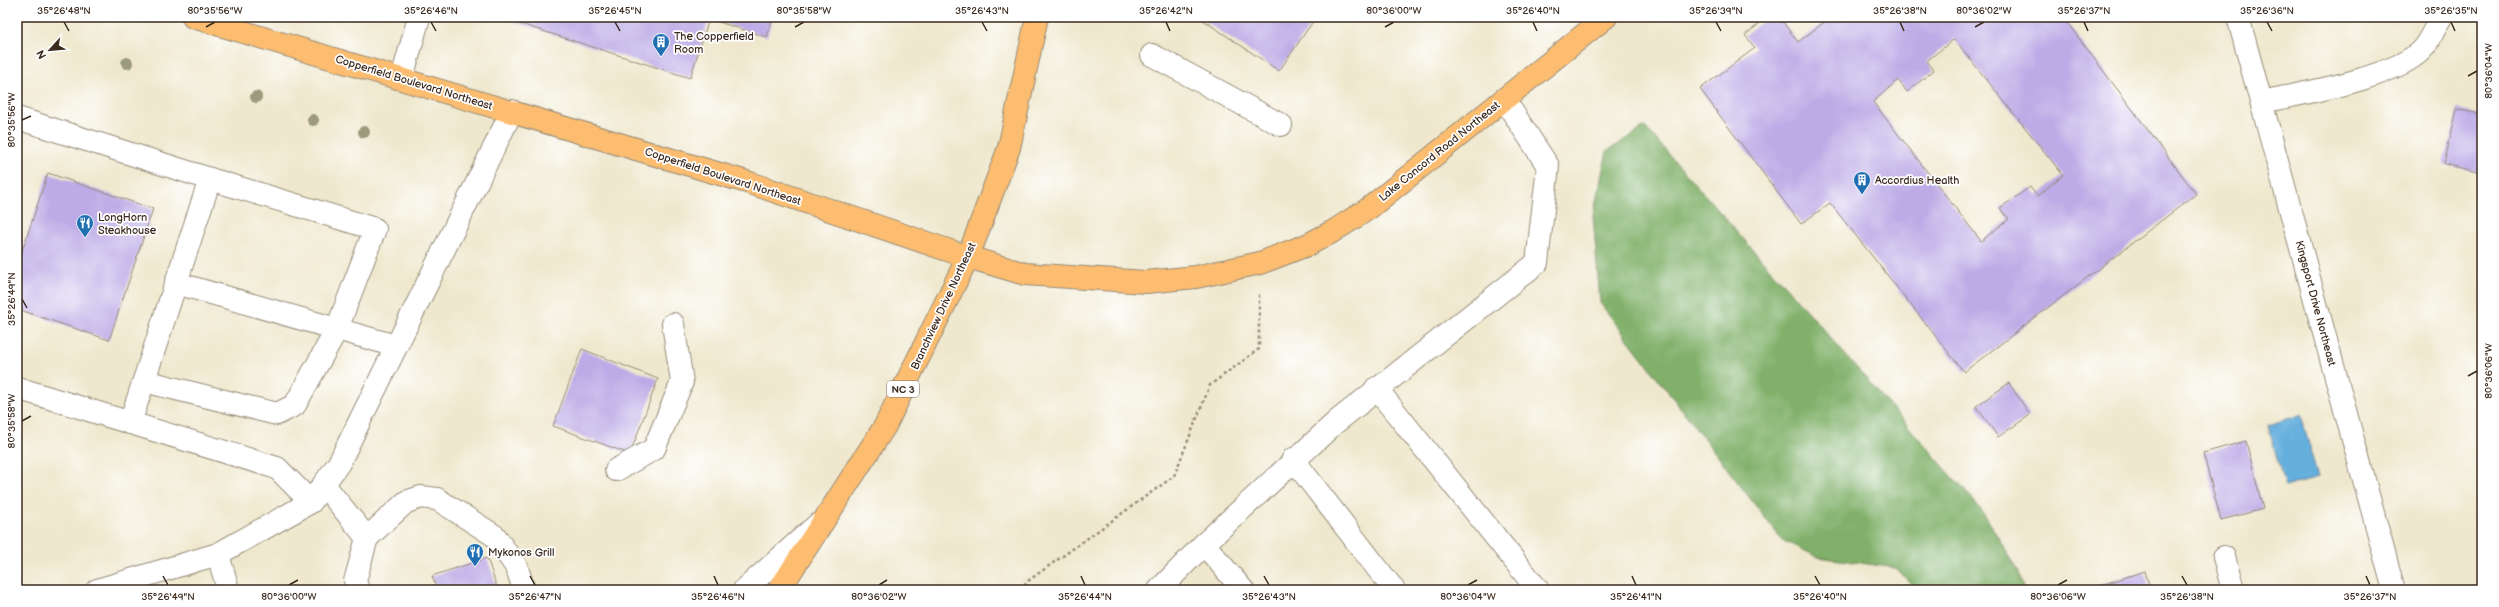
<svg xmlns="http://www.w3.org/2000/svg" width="2499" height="607" viewBox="0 0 2499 607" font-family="'Balsamiq Sans',sans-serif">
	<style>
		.forest { fill: #80b069; stroke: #5e6d44 }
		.water { fill: #65afdd; stroke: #506c7e }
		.building { fill: #bcabe6; fill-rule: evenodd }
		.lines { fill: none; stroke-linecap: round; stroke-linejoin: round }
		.minor-casing { stroke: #958976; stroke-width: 24 }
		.major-casing { stroke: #958976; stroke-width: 24 }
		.path { stroke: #958976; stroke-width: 2.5; stroke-dasharray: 3 3; stroke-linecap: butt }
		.minor { stroke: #fff; stroke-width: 22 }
		.major { stroke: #fcbd6f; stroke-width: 22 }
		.tree { fill: #9c9a7c }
		.ticks { fill: none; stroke: #3b2a1e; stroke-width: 1.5 }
		.labels { text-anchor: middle; stroke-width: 3.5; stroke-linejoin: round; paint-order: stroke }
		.shield { fill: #fff; stroke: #766a62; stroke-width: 1 }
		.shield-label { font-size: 10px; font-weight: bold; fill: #3b2a1e }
		.poi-label { font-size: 11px; fill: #3b2a1e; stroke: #fff; text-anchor: start }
		.street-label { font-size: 11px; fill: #3b2a1e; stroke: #fff }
		.neatline { fill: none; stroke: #3b2a1e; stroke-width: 1.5 }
		.ticks-label { font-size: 10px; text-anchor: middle; fill: #3b2a1e }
	</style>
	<rect width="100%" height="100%" fill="#fff"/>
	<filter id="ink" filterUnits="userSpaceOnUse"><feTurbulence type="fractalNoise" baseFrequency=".025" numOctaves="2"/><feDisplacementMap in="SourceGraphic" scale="8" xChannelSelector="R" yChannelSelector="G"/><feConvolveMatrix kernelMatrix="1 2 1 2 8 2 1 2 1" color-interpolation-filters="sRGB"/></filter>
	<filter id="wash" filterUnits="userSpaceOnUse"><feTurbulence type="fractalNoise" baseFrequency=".012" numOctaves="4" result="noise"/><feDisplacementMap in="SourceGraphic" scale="16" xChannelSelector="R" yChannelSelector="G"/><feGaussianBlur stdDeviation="0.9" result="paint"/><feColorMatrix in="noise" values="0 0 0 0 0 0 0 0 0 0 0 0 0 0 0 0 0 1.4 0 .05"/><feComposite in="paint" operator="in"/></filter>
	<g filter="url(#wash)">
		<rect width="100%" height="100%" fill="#efe8ce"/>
		<polygon class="forest" points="1645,127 1980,508 2018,570 2024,590 1917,590 1896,568 1818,557 1782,540 1600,303 1593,215 1607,151"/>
		<polygon class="water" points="2301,415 2318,478 2285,487 2268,425"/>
		<g id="blocks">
			<g class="building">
				<polygon points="506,17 773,17 767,37 709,19 690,78 505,19"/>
				<polygon points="1205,17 1316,17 1279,71 1203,20"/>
				<path d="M1768,17H1779L1798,42L1831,17H2063L2196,194L1964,372L1830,203L1801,224L1700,89L1755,48L1745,35ZM1954,39L2063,175L2037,196L2030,187L2000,208L2009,219L1981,241L1873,102L1898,80L1907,92L1934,70L1927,61Z"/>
				<polygon points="2482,107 2482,173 2444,164 2457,109 2480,114"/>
				<polygon points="48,173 153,209 109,340 17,309 17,266"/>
				<polygon points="582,349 658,379 630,454 553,426"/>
				<polygon points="2009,383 2030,415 1998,437 1976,406"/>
				<polygon points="2246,441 2263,509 2221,520 2203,453"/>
				<polygon points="487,558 498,590 437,590 432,576"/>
				<polygon points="2145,571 2150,590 2085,590"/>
			</g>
		</g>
	</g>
	<g filter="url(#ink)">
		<use href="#blocks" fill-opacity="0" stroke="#958976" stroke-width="1"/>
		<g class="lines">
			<defs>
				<g id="minor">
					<polyline points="2238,17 2394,590"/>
					<polyline points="1152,55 1281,125"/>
					<polyline points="402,78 419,17"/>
					<path d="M2261,102C2299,94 2402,77 2424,47C2431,38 2435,27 2441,17"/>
					<polyline points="17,118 210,179 130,423"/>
					<polyline points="176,283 396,346"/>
					<polyline points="144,381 277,414 295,405 337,329 375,229 210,179"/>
					<polyline points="17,388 277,468 311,502"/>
					<polyline points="1376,388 1538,590"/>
					<polyline points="1293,459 1394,590"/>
					<polyline points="616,470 654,449 682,382 673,324"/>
					<polyline points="324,485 367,538"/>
					<polyline points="1204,544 1243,590"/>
					<polyline points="218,554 228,590"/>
					<polyline points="2224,557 2233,590"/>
					<polyline points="97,590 218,554 311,502 339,463 512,111"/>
					<polyline points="358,590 355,581 367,538 406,502 421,497 437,499 495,536 517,568 524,590"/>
					<polyline points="744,590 817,525"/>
					<polyline points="1159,590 1204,544 1336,422 1537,263 1548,166 1504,99"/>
				</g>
				<g id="major">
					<polyline points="193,17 750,183 968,257 1025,274 1146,282 1196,277 1260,263 1307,245 1332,232 1368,209 1606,17"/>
					<polyline points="779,590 885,426 968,257 1009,148 1037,17"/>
				</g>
			</defs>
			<use href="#minor" class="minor-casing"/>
			<use href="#major" class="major-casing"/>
			<polyline class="path" points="1020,590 1028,581 1174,476 1210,385 1259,349 1259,294"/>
			<use href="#minor" class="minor"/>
			<use href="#major" class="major"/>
		</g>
		<g class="tree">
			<circle cx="127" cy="63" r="6"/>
			<circle cx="256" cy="97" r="6"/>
			<circle cx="313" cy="120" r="6"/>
			<circle cx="364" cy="132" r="6"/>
		</g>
	</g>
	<path class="ticks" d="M64,22L69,31M431,22L436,31M615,22L620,31M982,22L987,31M1166,22L1170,31M1533,22L1537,31M1716,22L1721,31M1900,22L1904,31M2084,22L2088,31M2267,22L2272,31M2451,22L2455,31M206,27L215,22M795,27L804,22M1385,27L1394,22M1975,27L1984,22M2468,76L2477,71M22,120L31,116M22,299L27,308M2468,376L2477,371M22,421L31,416M163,576L168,585M530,576L535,585M714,576L718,585M1081,576L1085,585M1264,576L1269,585M1632,576L1636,585M1815,576L1820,585M2182,576L2187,585M2366,576L2370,585M289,585L298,580M879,585L887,580M1468,585L1477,580M2058,585L2067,580"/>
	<defs>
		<symbol id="building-pin" viewBox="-11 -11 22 30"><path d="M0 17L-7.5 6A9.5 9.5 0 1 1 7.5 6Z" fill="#1f6fb2" stroke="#fff"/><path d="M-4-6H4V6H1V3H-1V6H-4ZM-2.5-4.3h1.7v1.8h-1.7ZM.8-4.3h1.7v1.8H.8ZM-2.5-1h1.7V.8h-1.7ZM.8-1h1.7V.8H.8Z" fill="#fff"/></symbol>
		<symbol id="restaurant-pin" viewBox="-11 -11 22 30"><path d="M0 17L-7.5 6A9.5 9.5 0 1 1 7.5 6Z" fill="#1f6fb2" stroke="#fff"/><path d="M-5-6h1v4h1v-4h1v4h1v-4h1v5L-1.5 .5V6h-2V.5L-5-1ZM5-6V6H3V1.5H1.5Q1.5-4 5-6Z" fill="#fff"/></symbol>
	</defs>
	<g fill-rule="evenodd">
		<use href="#building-pin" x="651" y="32" width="20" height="27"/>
		<use href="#building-pin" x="1852" y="170" width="20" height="27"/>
		<use href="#restaurant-pin" x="75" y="213" width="20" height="27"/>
		<use href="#restaurant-pin" x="465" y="542" width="20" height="27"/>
	</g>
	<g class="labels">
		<rect class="shield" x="887" y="381" width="32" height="16" rx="3"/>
		<g class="shield-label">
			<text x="903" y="393">NC 3</text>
		</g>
		<g class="poi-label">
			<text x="674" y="40">The Copperfield<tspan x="674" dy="13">Room</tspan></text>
			<text x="1875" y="184">Accordius Health</text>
			<text x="98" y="221">LongHorn<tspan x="98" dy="13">Steakhouse</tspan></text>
			<text x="488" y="556">Mykonos Grill</text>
		</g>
		<g class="street-label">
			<text transform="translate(414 82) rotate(17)" y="4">Copperfield Boulevard Northeast</text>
			<text transform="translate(1439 151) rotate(-39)" y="4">Lake Concord Road Northeast</text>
			<text transform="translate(723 176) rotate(18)" y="4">Copperfield Boulevard Northeast</text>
			<text transform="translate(2316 303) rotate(75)" y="4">Kingsport Drive Northeast</text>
			<text transform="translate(943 306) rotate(-65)" y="4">Branchview Drive Northeast</text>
		</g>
	</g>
	<rect width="2499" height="607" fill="none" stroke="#fff" stroke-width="44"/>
	<g transform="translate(50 50) rotate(243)" stroke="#ffffff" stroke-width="3" paint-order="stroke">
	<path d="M0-3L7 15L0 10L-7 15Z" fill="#3b2a1e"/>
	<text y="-6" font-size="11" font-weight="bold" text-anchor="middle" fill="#3b2a1e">N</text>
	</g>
	<rect x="22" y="22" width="2455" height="563" class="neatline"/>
	<g class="ticks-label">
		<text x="64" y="14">35°26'48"N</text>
		<text x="215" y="14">80°35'56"W</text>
		<text x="431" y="14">35°26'46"N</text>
		<text x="615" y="14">35°26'45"N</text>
		<text x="804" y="14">80°35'58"W</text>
		<text x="982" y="14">35°26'43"N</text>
		<text x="1166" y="14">35°26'42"N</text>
		<text x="1394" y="14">80°36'00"W</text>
		<text x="1533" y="14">35°26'40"N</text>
		<text x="1716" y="14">35°26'39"N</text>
		<text x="1900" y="14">35°26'38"N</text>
		<text x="1984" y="14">80°36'02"W</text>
		<text x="2084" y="14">35°26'37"N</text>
		<text x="2267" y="14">35°26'36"N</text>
		<text x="2451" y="14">35°26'35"N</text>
		<text transform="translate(2488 71) rotate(-90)" y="4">80°36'04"W</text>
		<text transform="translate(11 120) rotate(-90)" y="4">80°35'56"W</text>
		<text transform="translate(11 299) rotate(-90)" y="4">35°26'49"N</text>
		<text transform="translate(2488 371) rotate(-90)" y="4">80°36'06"W</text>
		<text transform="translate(11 421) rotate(-90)" y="4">80°35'58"W</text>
		<text x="168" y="600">35°26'49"N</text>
		<text x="289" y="600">80°36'00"W</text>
		<text x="535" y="600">35°26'47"N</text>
		<text x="718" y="600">35°26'46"N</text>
		<text x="879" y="600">80°36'02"W</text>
		<text x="1085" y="600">35°26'44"N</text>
		<text x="1269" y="600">35°26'43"N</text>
		<text x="1468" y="600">80°36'04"W</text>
		<text x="1636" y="600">35°26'41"N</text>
		<text x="1820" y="600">35°26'40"N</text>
		<text x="2058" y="600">80°36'06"W</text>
		<text x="2187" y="600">35°26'38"N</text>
		<text x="2370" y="600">35°26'37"N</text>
	</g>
</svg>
